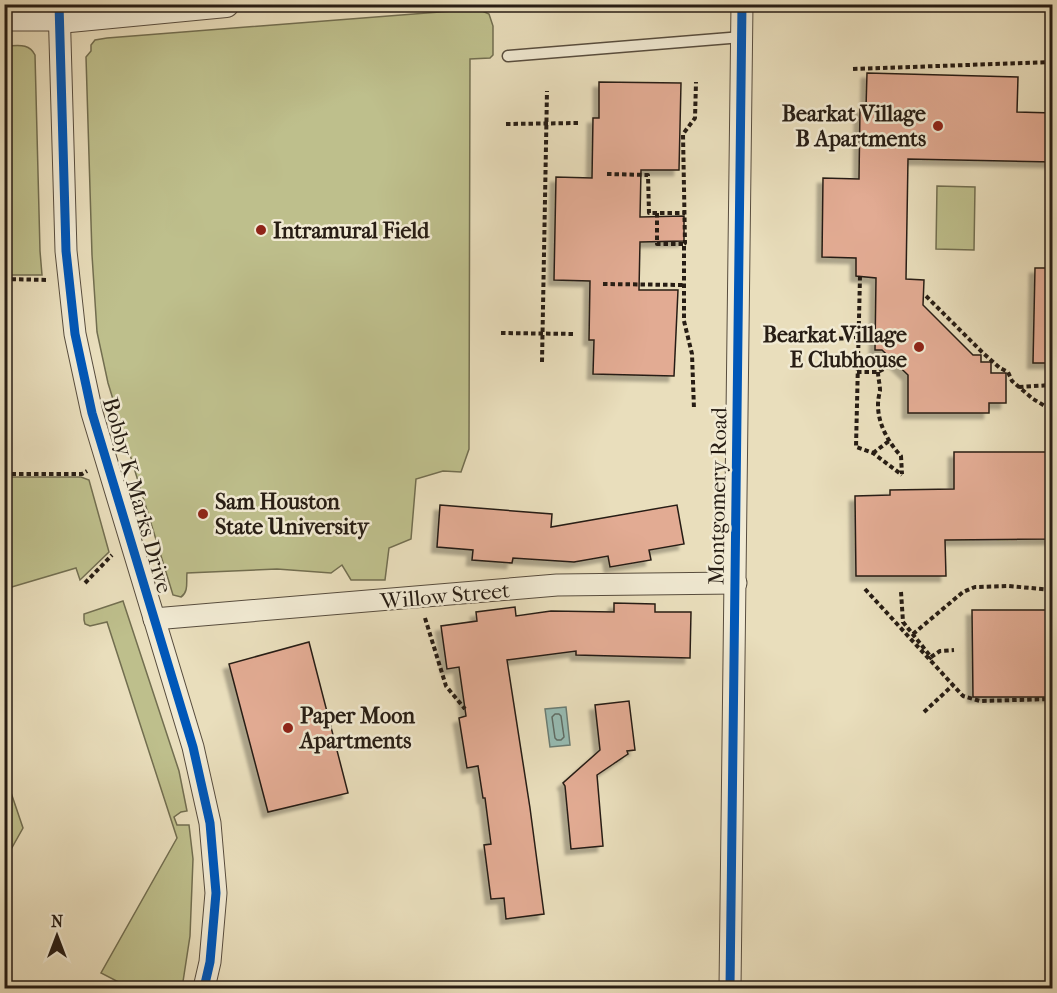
<svg xmlns="http://www.w3.org/2000/svg" width="1057" height="993" viewBox="0 0 1057 993" font-family="'IM FELL French Canon',serif">
	<style>
		.green { fill: #bebf8c; stroke: #726e50; stroke-width: 1.5 }
		.water { fill: #97bcb3; stroke: #6a7c73; stroke-width: 1.5 }
		.lines { fill: none; stroke-linecap: round; stroke-linejoin: round }
		.shore { stroke: #5f6c64; stroke-width: 1.5 }
		.building { fill: #e2ab93; stroke: #271d14; stroke-width: 1.5; filter: url(#shadow) }
		.service-casing { stroke: #584d3e; stroke-width: 13 }
		.minor-casing { stroke: #584d3e; stroke-width: 23 }
		.tertiary-casing { stroke: #584d3e; stroke-width: 28 }
		.path { stroke: #271d14; stroke-width: 4; stroke-dasharray: 4.5 3; stroke-linecap: butt }
		.service { stroke: #f1ead3; stroke-width: 10 }
		.minor { stroke: #f1ead3; stroke-width: 21 }
		.tertiary { stroke: #f1ead3; stroke-width: 26 }
		.cycleway-casing { stroke: #f1ead3; stroke-width: 13 }
		.cycleway { stroke: #0057b8; stroke-width: 9 }
		.poi-dot { fill: #8f2418; stroke: #f1ead3; stroke-width: 2 }
		.labels { text-anchor: middle; stroke-width: 5; stroke-linejoin: round; paint-order: stroke }
		.poi-label { font-size: 22px; font-weight: bold; fill: #271d14; stroke: #f1ead3; text-anchor: start }
		.street-label { font-size: 22px; fill: #271d14; stroke: #f1ead3 }
	</style>
	<defs>
		<filter id="shadow"><feDropShadow dx="-5.5" dy="5.5" stdDeviation="1.5" flood-color="#0004"/></filter>
	</defs>
	<rect width="100%" height="100%" fill="#e9debc"/>
	<filter id="stains"><feTurbulence type="fractalNoise" baseFrequency=".00333" numOctaves="4"/><feColorMatrix values="0 0 0 0 .2 0 0 0 0 .09 0 0 0 0 .02 0 0 0 .5 -.17"/></filter>
	<radialGradient id="worn" r=".72"><stop offset=".6" stop-color="#630" stop-opacity="0"/><stop offset="1" stop-color="#630" stop-opacity=".3"/></radialGradient>
	<g class="green">
		<path d="M478,9L489,14L493,26V55L490,58L470,59L469,449L461,472L443,471L416,479L411,539L389,548L385,580H351L342,565L331,573L277,569L187,573C186,581 189,592 181,597L173,595L108,383L97,332L92,255L86,57L91,51V45L95,40L107,38Z"/>
		<path d="M5,46C16,46 29,42 35,55L40,251L42,275H5Z"/>
		<polygon points="937,186 975,187 974,250 936,249"/>
		<polygon points="5,477 81,477 89,480 109,552 80,580 76,568 5,589"/>
		<polygon points="123,601 179,771 187,811 181,812 174,817 177,825 189,825 193,859 190,936 182,988 130,988 101,973 177,838 107,622 90,626 85,624 84,620 84,614"/>
		<polygon points="4,772 23,828 5,860 4,860"/>
	</g>
	<polygon class="water" points="566,707 570,745 550,747 545,709"/>
	<g class="lines">
		<polygon class="shore" points="555,714 559,714 561,716 564,737 561,740 557,740 555,738 552,717"/>
	</g>
	<g class="building">
		<polygon points="867,73 1018,77 1017,112 1053,113 1053,162 908,159 906,279 924,280 923,305 973,355 981,355 981,362 991,362 991,373 1006,373 1006,403 989,403 989,413 908,413 908,375 882,350 875,350 876,278 856,276 856,258 822,257 823,178 859,179 860,108 866,108"/>
		<polygon points="599,82 681,83 679,170 641,170 640,217 684,216 684,241 640,242 639,290 678,290 674,376 593,374 594,340 589,340 590,281 554,280 556,177 592,178 593,118 599,118"/>
		<polygon points="1035,268 1053,268 1053,363 1033,363"/>
		<polygon points="954,452 1053,452 1053,539 945,540 946,576 856,576 855,496 890,495 890,490 954,489"/>
		<polygon points="440,505 552,514 551,527 677,505 684,544 649,550 651,560 610,567 608,556 574,562 513,558 512,563 472,560 473,550 437,547"/>
		<polygon points="614,603 655,604 655,612 691,612 690,658 576,655 576,651 507,660 530,808 544,914 506,919 504,898 491,899 484,845 491,844 485,798 483,798 478,766 467,768 459,718 466,716 459,667 447,669 441,626 477,621 476,612 515,607 516,616 551,611 614,612"/>
		<polygon points="972,610 1053,610 1053,697 973,697"/>
		<polygon points="309,642 348,793 268,812 229,664"/>
		<polygon points="629,701 635,750 627,751 628,754 597,775 603,846 571,849 565,786 563,783 600,750 595,705"/>
	</g>
	<g class="lines">
		<defs>
			<polyline id="service" points="508,56 742,37"/>
			<g id="minor">
				<polyline points="59,4 66,251 75,334 92,413 193,747 210,823 216,893 210,962 204,988"/>
				<polyline points="4,20 59,20"/>
				<polyline points="154,619 557,585 736,583"/>
				<polyline points="730,988 742,4"/>
			</g>
			<polyline id="tertiary" points="59,20 226,4"/>
		</defs>
		<use href="#service" class="service-casing"/>
		<use href="#minor" class="minor-casing"/>
		<use href="#tertiary" class="tertiary-casing"/>
		<g class="path">
			<polyline points="853,69 1052,62"/>
			<polyline points="506,124 579,123"/>
			<polyline points="607,174 648,175 649,213 685,213"/>
			<polyline points="657,213 657,244 684,244 684,321 692,354 694,409"/>
			<polyline points="684,244 685,243 683,134 695,118 696,82"/>
			<polyline points="860,276 856,447 873,453 902,475"/>
			<polyline points="4,279 49,280"/>
			<polyline points="603,284 684,285"/>
			<polyline points="926,296 983,353 1000,368 1008,372 1012,381 1033,399 1052,410"/>
			<polyline points="501,333 575,334"/>
			<polyline points="824,339 858,338"/>
			<polyline points="542,362 547,91"/>
			<polyline points="857,372 878,372 895,363"/>
			<path d="M878,372C878,378 880,384 880,391C879,395 878,400 878,405C878,424 888,442 901,456L902,474"/>
			<polyline points="1019,387 1052,385"/>
			<polyline points="873,453 889,441"/>
			<polyline points="4,474 82,474 87,471"/>
			<polyline points="85,583 112,555"/>
			<polyline points="865,589 963,696 980,701 1052,699"/>
			<polyline points="901,592 903,622 931,657 929,659"/>
			<polyline points="425,618 446,686 465,709"/>
			<polyline points="913,634 963,592 975,587 1009,586 1052,590"/>
			<polyline points="931,657 940,651 954,650"/>
			<polyline points="924,712 953,685"/>
		</g>
		<use href="#service" class="service"/>
		<use href="#minor" class="minor"/>
		<use href="#tertiary" class="tertiary"/>
		<defs>
			<g id="cycleway">
				<polyline points="59,4 66,251 75,334 92,413 193,747 210,823 216,893 210,962 204,988"/>
				<polyline points="730,988 742,4"/>
			</g>
		</defs>
		<use href="#cycleway" class="cycleway-casing"/>
		<use href="#cycleway" class="cycleway"/>
	</g>
	<g class="poi-dot">
		<circle cx="938" cy="126" r="6"/>
		<circle cx="261" cy="230" r="6"/>
		<circle cx="919" cy="347" r="6"/>
		<circle cx="203" cy="514" r="6"/>
		<circle cx="288" cy="728" r="6"/>
	</g>
	<g class="labels">
		<g class="poi-label">
			<text x="926" y="121" text-anchor="end">Bearkat Village<tspan x="926" dy="25">B Apartments</tspan></text>
			<text x="273" y="238">Intramural Field</text>
			<text x="907" y="342" text-anchor="end">Bearkat Village<tspan x="907" dy="25">E Clubhouse</tspan></text>
			<text x="215" y="509">Sam Houston<tspan x="215" dy="25">State University</tspan></text>
			<text x="300" y="723">Paper Moon<tspan x="300" dy="25">Apartments</tspan></text>
		</g>
		<g class="street-label">
			<text transform="translate(138 495) rotate(74)" y="8">Bobby K Marks Drive</text>
			<text transform="translate(717 496) rotate(-89)" y="8">Montgomery Road</text>
			<text transform="translate(445 595) rotate(-5)" y="8">Willow Street</text>
		</g>
	</g>
	<rect width="1057" height="993" fill="none" stroke="#e9debc" stroke-width="24"/>
	<rect x="6" y="6" width="1045" height="981" fill="none" stroke="#271d14" stroke-width="3"/>
	<rect x="12" y="12" width="1033" height="969" fill="none" stroke="#271d14" stroke-width="1.5"/>
	<g transform="translate(57 936)" stroke="#f1ead3" stroke-width="4.5" paint-order="stroke">
	<path d="M0-4.5L10 22L0 15L-10 22Z" fill="#271d14"/>
	<text y="-9" font-size="16" font-weight="bold" text-anchor="middle" fill="#271d14">N</text>
	</g>
	<rect width="100%" height="100%" filter="url(#stains)"/>
	<rect width="100%" height="100%" fill="url(#worn)"/>
</svg>
